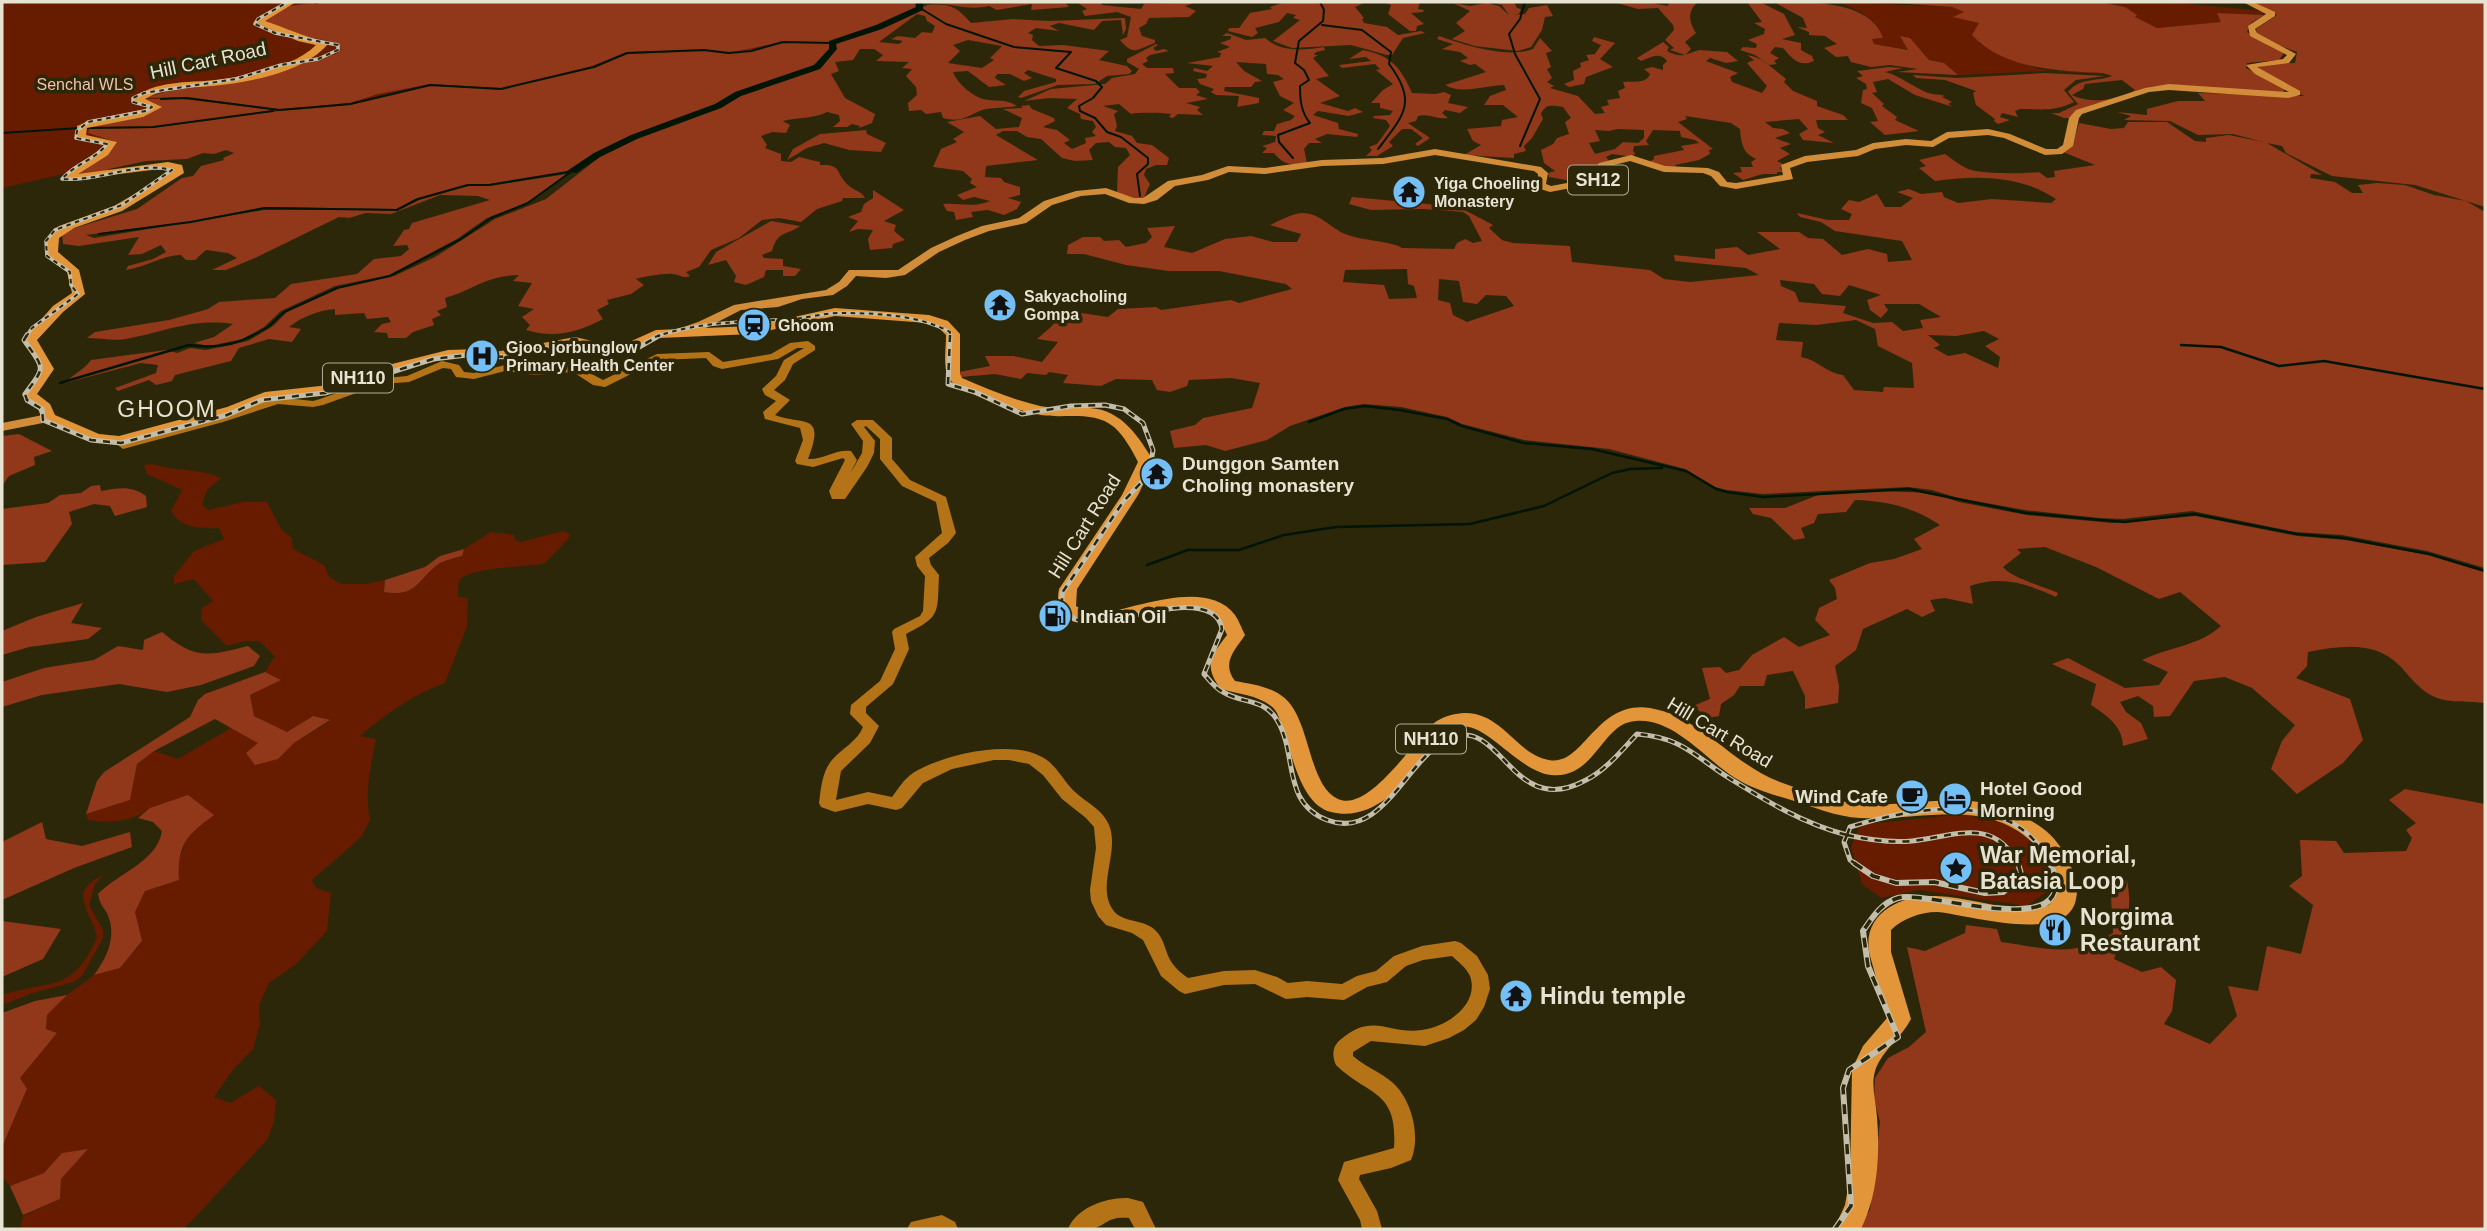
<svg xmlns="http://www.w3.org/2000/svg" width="2487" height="1231" viewBox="0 0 2487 1231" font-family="Arial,sans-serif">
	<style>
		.green { fill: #671c00 }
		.forest { fill: #903819; fill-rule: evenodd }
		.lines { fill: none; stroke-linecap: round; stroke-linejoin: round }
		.stream-far1 { stroke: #001505; stroke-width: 2 }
		.stream { stroke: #001505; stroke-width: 2.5 }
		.river { fill: #001505; fill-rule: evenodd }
		.secondary { fill: #b57318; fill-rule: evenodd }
		.primary { fill: #d18d3a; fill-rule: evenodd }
		.trunk { fill: #e29639; fill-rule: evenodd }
		.rail-far2-casing { stroke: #c3beab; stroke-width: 3.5 }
		.rail-far1-casing { stroke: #c3beab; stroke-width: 5 }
		.rail-casing { stroke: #c3beab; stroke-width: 6 }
		.rail-far2 { stroke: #2d270a; stroke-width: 2; stroke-dasharray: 4.5; stroke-linecap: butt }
		.rail-far1 { stroke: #2d270a; stroke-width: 2.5; stroke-dasharray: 7; stroke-linecap: butt }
		.rail { stroke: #2d270a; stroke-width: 3.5; stroke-dasharray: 10; stroke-linecap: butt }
		.labels { text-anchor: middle; stroke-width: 7; stroke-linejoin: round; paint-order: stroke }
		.far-park-label { font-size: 16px; fill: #f2c0af; stroke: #2d270a }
		.far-poi-label { font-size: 16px; font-weight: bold; fill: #e7e3d2; stroke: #2d270a; text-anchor: start }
		.shield { fill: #2d270a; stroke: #afab96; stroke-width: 2 }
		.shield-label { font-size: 18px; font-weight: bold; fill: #e7e3d2 }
		.street-label { font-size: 19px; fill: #e7e3d2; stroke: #2d270a }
		.poi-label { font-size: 19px; font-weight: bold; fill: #e7e3d2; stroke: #2d270a; text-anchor: start }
		.quarter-label { font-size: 23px; letter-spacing: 2px; fill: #e7e3d2; stroke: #2d270a }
		.near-poi-label { font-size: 23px; font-weight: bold; fill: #e7e3d2; stroke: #2d270a; text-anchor: start }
	</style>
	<rect width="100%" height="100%" fill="#2d270a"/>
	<g class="green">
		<polygon points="2,2 884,2 639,111 183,147 2,188"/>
		<path d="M1839,2L1952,7L1965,12L1955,16L1980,23L1979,43C1999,54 2023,66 2046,70C2066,73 2087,69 2107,74L2047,71L1958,75L1944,63L1929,60L1923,52L1874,44L1872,39L1882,38C1878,17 1857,11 1839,2Z"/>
		<polygon points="2100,2 2169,2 2262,11 2264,15 2218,13 2222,22 2157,28 2134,17 2125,7"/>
		<path d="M153,464C176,472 199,468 221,478L207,490L202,504L208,510L244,502H267L281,529L292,538L293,549L324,565L330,578L342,584H366L385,580L384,592C418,598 418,578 440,563C446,560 455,558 462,556L464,549L491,532L514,535L515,540L521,542L563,531L569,534V538L544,564C530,566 466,568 460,580C458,583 458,592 458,597L468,598L467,626L445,683C412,695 387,713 360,736L376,739C371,766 364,793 370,820L361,837L312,880L316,888L331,893L327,931L296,964L269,983L259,1005L260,1025L253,1049L232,1071L214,1097L230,1103L259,1086L276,1100L274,1122L267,1140L184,1229H20L23,1216L60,1199L61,1179L87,1150L62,1153L44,1173L10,1186L2,1177V1147L27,1090L20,1078L57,1033L46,1029L47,1015L67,995L94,975L120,968L142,942L135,912L145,891L179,880L178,862L188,835L150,808C134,822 109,823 88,820L86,814L130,800L137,764L154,751L178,759L231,728L259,743L278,759L294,743L330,721L313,716L287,732L254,716L250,695L280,679L265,672L275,656L259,641H244L227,646L201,620L202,608L213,601L194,579L174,584V576L194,551L224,539L219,528C202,529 180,528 171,511L182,490L147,474L144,465Z"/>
		<polygon points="1963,814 2006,824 2029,839 2048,867 2047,892 2026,906 1919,890 1881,898 1862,884 1851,848 1860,825"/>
		<path d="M104,875L95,884L89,905L103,930V938L82,976L74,982L33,993L2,1005V995C53,979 73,993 97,937C92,911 65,891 104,875Z"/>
	</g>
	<g class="forest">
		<path d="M321,2H917V8L877,27L832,42H783L729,53L704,50L627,52L592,66L502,88L430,84L378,94L350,103L280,109L187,97L145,98L172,90L231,83L278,67L336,54L341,50L339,44C316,35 279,40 263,19L290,6Z"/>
		<path d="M931,2H1065L1069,7L1031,10L1032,4L997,10L989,6C968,11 950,3 929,3Z"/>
		<path d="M1101,2L1102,5L1141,9L1144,4L1197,2L1185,6L1196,11L1189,17L1149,18L1146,24L1139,28L1142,36L1155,40V43C1137,49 1134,57 1120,40L1127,37L1131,17L1117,12L1085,16L1082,11L1087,9L1078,3Z"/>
		<polygon points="1285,2 1366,2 1355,7 1364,18 1362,19 1364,23 1387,27 1398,35 1421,31 1425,33 1403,38 1392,55 1387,55 1351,45 1292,48 1273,41 1300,20 1293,18 1296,15 1287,13 1279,22 1255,28 1258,33 1252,37 1228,31 1229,28 1239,28 1250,13 1272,9 1270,7"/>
		<polygon points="1383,2 1420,2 1418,9 1424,10 1423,12 1411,13 1424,24 1417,26 1416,31 1410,31 1388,14 1391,5"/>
		<polygon points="1489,2 1514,2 1517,8 1521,9 1519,14 1513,15 1525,14 1529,8 1547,5 1553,16 1545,17 1542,30 1531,47 1518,51 1475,46 1452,39 1465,31 1456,23 1470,11 1453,3 1470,6 1487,3 1499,6 1509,15 1502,5"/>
		<path d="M1646,2L1668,6L1669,2H1698C1687,11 1689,22 1696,33L1685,42L1691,49L1685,55L1670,50L1674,48L1665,40L1674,30L1673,25L1658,8L1638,9L1617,3Z"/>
		<path d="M1747,2H1760L1784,14L1795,35L1782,39L1801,43V50L1812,56L1814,61C1799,68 1792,58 1783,48L1775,47L1770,53L1779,58L1774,61L1777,64L1769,65L1755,55L1740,50L1743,47L1756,48L1757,44L1748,40L1764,34L1765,29L1754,23L1762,22Z"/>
		<path d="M1774,2C1809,2 1871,0 1883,38L1872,39L1874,44L1908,50L1900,36L1910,38L1929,60L1944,63L1958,75L1897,72L1918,69L1890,65L1871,67L1851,62L1848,56L1836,57L1824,48L1837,44L1825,36L1809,35V32L1797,27L1807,28L1803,18Z"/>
		<path d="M1880,2H2100L2125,7L2137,15L2135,17L2157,28L2221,22L2217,13L2264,15L2251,23L2247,32L2284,53L2279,60L2247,63L2246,68L2285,89L2283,92L2163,86L2131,97L2094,104L2076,112L2073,118H2064L2051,113H2059L2078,104L2068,92C2080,77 2097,82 2112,76L2103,73C2060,71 2004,70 1972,35L1979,23L1953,17L1964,12L1952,7ZM2122,80L2135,90C2119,101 2089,104 2072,95L2083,89L2085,84Z"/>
		<path d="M2251,2H2485V207L2415,185L2332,176L2286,153L2282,146L2267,143L2322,175L2311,174L2310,178L2335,182L2352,193H2363L2358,185L2377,183L2405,185L2434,195L2466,201L2485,212V568L2427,551L2342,535L2295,532L2192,511L2123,519L2099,518L2025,510L1958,498L1932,490L1908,487L1763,494L1727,490L1715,487L1685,469L1609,449L1524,440L1462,424L1447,417L1401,407L1364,404L1345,407L1290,426L1267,440L1225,451L1206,445L1174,448L1170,431L1195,425L1203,418L1252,408L1260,383L1231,378L1189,380L1187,386L1170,392L1157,390L1152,380L1116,379L1101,386L1063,383L1068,375L1049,372L1046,375L1027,373L1021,379L995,374L960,377L959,372L990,366L985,356H1013L1042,362L1058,342L1037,339L1052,326L1062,310L1108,317L1118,309L1156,307L1161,310L1231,300L1239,303L1292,289L1286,284L1219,271H1169L1126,265L1084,254H1067L1068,245L1083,237H1100L1104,241L1119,240L1126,247L1146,243L1152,237L1147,228L1175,226L1164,247L1192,253L1225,239L1251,236L1273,242H1297L1301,234L1270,225C1279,221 1291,214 1301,213C1318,212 1330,227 1345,234C1358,240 1396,242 1402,248L1454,249L1457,243L1465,239L1473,243L1482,241L1469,216L1463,212L1423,209L1371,210L1349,204L1352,197L1459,207L1493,225L1489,228L1502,240L1513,243L1570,246L1572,262L1650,270L1664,279L1690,282L1759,275L1746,268L1675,261L1674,255L1715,259V249L1737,247L1748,255L1780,249L1757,232H1799L1808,238L1823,239L1842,255L1868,249L1887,254L1888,262L1912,260L1902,241L1835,231L1821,222L1800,217L1797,213L1828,220H1849L1852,214L1841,209L1849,200L1859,202L1877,194L1885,207H1901L1913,198L1897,192L1909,189L1921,194L1942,192L1944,197L1958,203L1992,199L2051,203L2056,199C2021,175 1975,175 1935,181L1919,168L1926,166L1919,160L1945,154C1952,159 1960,165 1968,169C1979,174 2027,174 2039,172L2047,178L2055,177L2054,171L2095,165L2063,152L2074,140L2079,123L2111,129L2124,128L2128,122H2167L2195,141L2206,142V138L2229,135L2263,142L2233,134L2198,135L2170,121L2124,120L2131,116L2117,112L2147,115V109L2178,101H2205L2198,93L2304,96L2254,67L2261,64L2295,63L2297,52L2269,42L2257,34L2256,29L2277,15ZM1407,269L1408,284L1414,286L1417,298L1389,299L1384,285L1343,282L1345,270ZM1439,279L1459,281L1463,302L1477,304L1486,295L1506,296L1514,306L1467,322L1453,315L1450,303L1438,300ZM1780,280L1814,284L1822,294L1840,296L1849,285L1881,295L1867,300L1870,310L1881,318L1888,310L1884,304H1919L1941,317L1920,320L1923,328L1903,331L1892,322L1873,323L1843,313L1846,306L1799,302L1795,292L1781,286ZM1856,320L1875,329L1878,346L1912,363L1914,388L1884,387L1883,392L1854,390L1843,375C1826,373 1818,360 1801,357L1803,342L1776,340L1779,323L1816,325ZM1984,331L1999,339L1985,346L2000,357L1998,368L1965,353L1948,356L1934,348L1940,345L1928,335L1956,336Z"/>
		<path d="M927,5C950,3 957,7 971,23L1013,19L1049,21L1125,18L1126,29L1123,35L1121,20L1102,21L1094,30L1059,23L1050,26L1059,31L1036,28L1028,33L1033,35L1032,40L1039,46L1063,45L1109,51L1099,60L1127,66L1132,71L1129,74L1107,76L1095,84L1058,85L1021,98L1018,97L1024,91L1056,82V79L1028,70L1024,73L1032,78L1024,81L1010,74H997L995,78L1006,85L989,87L968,71L953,72C957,83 971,95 983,99C995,102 1005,98 1017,106C1008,108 993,107 982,110C967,116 962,123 943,118L941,112L926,114L921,110L909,111L908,103L917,95L916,87L906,76L912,69L902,68L909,62L876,61L883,55L874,49H860L853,60L835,62L839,71L831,74L845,98L875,114L872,123L859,128L860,126L852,124L847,127H833L840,121L839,115L827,112C814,119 798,117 783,121L790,125L786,133L772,132L761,136L767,145L765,148L781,154V161L791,162L799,157L820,162V165C842,164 835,172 847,184C853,191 861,190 865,198H843L842,201L817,209L801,222L779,218L762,220L739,238L711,250L699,267L686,272L690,276C681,279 680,274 672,274C667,273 641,277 636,279L644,285L631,294L607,300L609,304L597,310L603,319C578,332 554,339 526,330L530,325L522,317L534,309L518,306L532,283L513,281L519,275C485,276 474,290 445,298L447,307L437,311L441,315L432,319L434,325L413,332L406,338H388L387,333L374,332L382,324L391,322L388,317L367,319L364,313L335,315V309C320,310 301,317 289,327L301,329L292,342L269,339L239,348L231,361L175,375L172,381L156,385L149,380L118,391L115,388L156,373L158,365L141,363L65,383C73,374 83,371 91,360L166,350L177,353L190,348L206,350L248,341L273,326L287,312L340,288L394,276L435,257L495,219L546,199L601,156L636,138L720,106L741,94L822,67L835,49L836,43L883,27ZM917,14L925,16L927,21L935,26L932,33L922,32L915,38L898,36L891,39L903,41L899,44L879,42ZM968,40L1002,46L990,58L994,60L982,68L948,63L960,51L953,45Z"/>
		<path d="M1227,33L1246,40L1265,38C1282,53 1304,50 1324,47L1325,50L1316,52L1314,55H1318L1313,58L1329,76L1316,79L1340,96L1320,103L1348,111L1355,108L1363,112L1349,116L1318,111L1313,115L1338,123L1339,129L1358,134L1357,137L1327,134L1315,139L1322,143H1309L1304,149L1307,163C1292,166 1283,165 1274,153H1262L1267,148L1262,146L1275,142L1276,136L1262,135L1264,131H1274L1277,124L1291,120L1295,116L1283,110L1294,103L1280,96L1273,82L1284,79L1278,75L1267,74L1266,64L1236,62L1244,71L1262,81L1255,82L1251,87H1225L1224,91L1259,98V103L1237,107L1239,96L1216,95L1211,92L1214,89L1200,84L1197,79L1206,78L1207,74L1193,71L1194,68L1207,71L1213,66L1187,63L1220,57L1221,53L1217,52L1230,47L1220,43L1231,39V36H1222Z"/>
		<path d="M1439,36C1465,45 1507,59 1533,49L1540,38L1552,51L1546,53L1551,67L1547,69L1552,78L1547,82L1554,86L1550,88L1578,96L1595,114L1605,113L1601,107L1609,105L1607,100L1620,98L1618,91L1625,88L1623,82C1632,81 1647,84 1650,74L1644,69L1652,67L1663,70V65L1667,61C1660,51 1650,58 1641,61L1637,58L1663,42L1669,47L1667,51C1682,59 1686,54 1699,50L1727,52L1738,61L1726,63L1710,58L1706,61L1738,73L1730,77L1732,82L1762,93L1767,86L1747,63L1754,60L1747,55C1763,57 1774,70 1786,79L1784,82L1793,91L1817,101V106L1843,115L1848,120H1816L1818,128L1825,132L1818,135L1834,143L1803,140L1799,134L1808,129L1799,119L1765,122L1773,128L1783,129L1790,133L1775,138L1791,144L1780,148L1790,154L1777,161L1783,164L1780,168L1783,172H1777V174H1763L1743,180L1733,173L1742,172L1740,167H1753L1751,162L1756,159C1743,153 1741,144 1740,129L1731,123L1685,116L1687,119L1678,122L1713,149L1709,150L1710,154L1699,160L1675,165L1678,170L1649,162L1654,159V156L1684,150L1681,146L1699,143L1695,140L1681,137L1680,131L1653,130L1646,141L1649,145L1634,146L1633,151L1635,153L1633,157L1612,154L1606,157L1609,161L1596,165L1594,170L1583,171L1588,177L1566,180L1549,177L1548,173L1555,171L1544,163L1541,150L1553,144L1557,138L1569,134L1565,122L1571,118L1563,107C1553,106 1546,103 1541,114L1543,119L1532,138L1524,146L1526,151L1514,154V158L1464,155L1481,145L1473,141L1467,129L1501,126L1502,120L1518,117L1503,105H1484L1490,96L1506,90L1504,85C1487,85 1461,95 1445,85L1486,72L1475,64L1470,65L1460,61L1468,58L1460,52L1442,49L1453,44L1437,39ZM1618,129L1644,130V138L1638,143L1623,142L1615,149L1595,154L1589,143L1600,141L1595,130L1609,131Z"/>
		<polygon points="1594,37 1615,43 1600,59 1613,67 1586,77 1584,84 1569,87 1564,84 1574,80 1573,71 1581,67 1580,63 1589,60 1586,55 1595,54 1601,45 1592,41"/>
		<path d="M812,42L831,43L832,49L815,67L736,93L716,105L632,137L594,155L570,171L489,184H468L415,199L396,209L265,207L191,221L86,235L94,238L264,210H398L419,200L468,186H489L567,174L526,203L487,218L457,239L389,275L335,286L281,311L264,327L243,339L209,346L194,343L214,337L233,324C191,318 165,332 126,339C114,341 99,338 87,338L95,332L169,320L208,309L219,302L275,298L291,284L357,274L374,259L401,256L409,249L407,245L393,246L404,230L409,229L412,223L490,200L478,196L440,195L391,214L366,213L349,218L339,217L255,258L226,270H212L237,258L228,253L206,250L195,260H186L181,255C163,255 146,267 126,270L128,266L153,259L166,252L161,245L142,254L128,255L139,237L79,246L63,244L62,232L137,209L182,178L193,176L201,166L224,160L223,158L234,153L226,150L214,154L203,153L187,159L146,161L109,169L100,174L77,176L78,172L108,152L116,142L88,133L89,129L152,128L279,111L350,105L431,86L501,89L595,67L628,54L704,51L728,54L784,43Z"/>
		<path d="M1156,44L1158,45L1153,48L1156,51L1164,49L1169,51L1150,55L1146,58L1148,61L1142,64L1147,68H1173L1174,73L1165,74L1179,88H1196L1200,92L1196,95L1208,99L1186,103L1200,107L1197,110L1203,115L1178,114L1173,118L1169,117L1171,114C1161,113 1141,112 1131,114L1119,104L1103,106L1118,111L1114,114L1117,126L1115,131L1132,136L1137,143L1152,145L1169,158L1167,165H1156L1146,169L1144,175L1150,184L1143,200L1124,196L1117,192L1118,167L1130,155L1126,148L1115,147L1109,142L1096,143L1089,150L1093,160L1075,161L1062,158L1041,139L1027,137L1017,131H1003L996,135L1038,160L986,166L985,177L1001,178L1004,182L1020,187V195L1008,198L1021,202L1017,209L1004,215L988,210L971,212L973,217L956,220L954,212L947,211L943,204C960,203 974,208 990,201L974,197L963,200L957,195L977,187L970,183L972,179L963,171L933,167L941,149L957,142L953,139L964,132L947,122L980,116L996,129L1019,127L1022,118L1003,109L1023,108L1021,106L1029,105L1032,109L1054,118L1055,121L1043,127L1057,130L1070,140L1064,143L1072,149L1086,143L1085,138L1096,136L1092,132L1096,127L1093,121L1081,119L1080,114L1067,108L1077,99L1049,98L1024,101L1051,89L1105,84L1112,78L1135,74L1139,69L1127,62V59Z"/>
		<path d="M1363,50C1392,56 1401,68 1412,93L1436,94L1444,92L1451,95L1448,103L1468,107L1460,113L1445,110L1442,113L1448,118C1438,120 1428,113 1418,116L1416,121L1408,123L1430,138L1418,146L1415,144L1423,138L1411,129H1402L1389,142L1393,146L1377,156H1366L1372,150L1369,147L1377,144L1390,126L1386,120L1373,118L1374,116L1390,115L1393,111L1380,108V103H1371L1383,90L1393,84L1376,70L1380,69L1375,64L1342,68L1339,65L1371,61L1366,57L1349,59Z"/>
		<path d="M1889,67L1903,68L1885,72C1899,75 1913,87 1928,93C1934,95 1940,94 1945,96L1942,97L1952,102L1948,104L1953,107L1915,95L1888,79L1873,82L1877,92L1872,93L1884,104L1882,106L1897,117L1895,120L1919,131L1885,135L1870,122L1878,121L1872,108L1861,103L1863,90L1867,89L1866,84L1856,78L1863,76L1857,71Z"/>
		<path d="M2045,73L2105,76L2076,80L2064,90L2074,102C2055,112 2040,109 2020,109L2015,111L2018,117L2002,113L2000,117L2010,120L1998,124L1994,121L1995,119L1976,105L1973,93L1976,91L1945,80L1916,78L1913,75L1957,78Z"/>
		<polygon points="143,99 184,99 274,110 152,127 87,127 158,108 154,103"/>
		<polygon points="866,130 867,134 886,143 881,152 849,150 824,143 807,148 787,160 793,149 820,134"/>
		<polygon points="873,190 904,210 884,221 896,225 894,231 905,240 893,244 892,248 870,250 868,239 873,230 858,229 849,232 858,221 848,217 861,212 864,204 873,198"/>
		<path d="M771,221L800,226C786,236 778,230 772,251L762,255L764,258L783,259V266L801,269L795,276H783V270H766L764,277L746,285L734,282L736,276L726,260L708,265L716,252Z"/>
		<polygon points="19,434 52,451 34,457 35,465 9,476 2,486 2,436"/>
		<path d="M100,485L101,491C119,488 131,485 146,496L147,507L115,516L110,506L94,504L69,512L72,524L45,562L2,565V509L48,503L60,495L81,493L91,486Z"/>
		<path d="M1882,491L1933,493L1959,502L2027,515L2112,523L2196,516L2297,536L2346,540L2429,555L2485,572V703C2471,701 2450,703 2437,698C2420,691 2412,679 2400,666C2375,640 2340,646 2308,652L2307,666L2296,678L2350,699L2363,740L2343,763L2297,794L2271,769L2282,741L2295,725L2252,688L2225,677L2194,681L2170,716L2154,717L2153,706L2138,696L2120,702L2126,712L2141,723L2148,739L2123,746C2122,725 2107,716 2091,705L2096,684L2052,664L2068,658L2125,688L2159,685L2168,672L2142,660C2169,647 2199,646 2221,626L2180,592L2159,599L2096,567L2045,547L2017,549L2021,553L2003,567C2012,578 2042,586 2058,593L2056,597C2028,584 2001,575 1970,586L1973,604L1945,598L1930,600L1935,611L1922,617L1907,609L1863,629L1856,650L1835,666L1839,686L1838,703L1805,709V696L1793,671L1767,675L1764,686H1740L1734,695L1721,704L1719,716L1708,718L1693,706L1710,699L1702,668L1720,667L1726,673L1739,670L1752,655L1784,637L1799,647L1830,635L1815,620L1819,608L1837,599L1835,588L1829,580L1870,563L1894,559L1922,549L1914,539L1940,525C1913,507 1887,501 1855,500L1846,512L1818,514L1814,523L1801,528L1805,538L1794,540L1771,518L1753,514L1749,508H1785L1818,495Z"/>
		<path d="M464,549L462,556C455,558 446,560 440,563C418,578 418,598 384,592L385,580L425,567L440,556Z"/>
		<polygon points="83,603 71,623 102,628 88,639 29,647 2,655 2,631 36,617"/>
		<path d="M162,632C195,660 209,656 248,646L260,656L254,666L201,685L167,692L119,684L42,695L2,707V682L44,668L94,660L118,646L143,650L144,640Z"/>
		<polygon points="265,672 281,680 250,695 254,716 287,732 313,716 330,720 294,743 278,759 255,765 246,753 258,743 215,719 154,751 137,764 130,800 86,814 97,781 104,772 190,717 198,700 205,694"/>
		<path d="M2405,789L2485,804V1229H1856L1870,1210L1880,1122L1874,1099L1875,1078L1888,1058L1909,1047L1926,1032L1907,947L1925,951L1965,933L1966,925L1997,929L2001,942C2046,948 2072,959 2113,933L2110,878L2127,880C2133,912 2126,930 2114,959L2142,972L2161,967L2176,980L2172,1011L2164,1024L2210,1044L2237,1016L2228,986L2258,991L2267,946L2301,954L2313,905L2289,886L2302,876L2300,840L2336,841L2344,853L2406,851L2412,838L2406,830L2416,823L2389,800Z"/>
		<path d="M188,795L214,815C187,835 177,844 179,880L145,891L135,912L142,941L120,968L94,975C106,959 116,939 109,918C106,908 100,907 98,894C118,873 157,862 162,831L153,822L138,818L150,808Z"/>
		<polygon points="42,822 46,839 82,846 130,832 132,847 74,868 2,900 2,842"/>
		<polygon points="2,921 61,929 43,959 2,977"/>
		<polygon points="67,995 47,1015 46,1029 57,1033 20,1078 27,1089 2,1147 2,1013 35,1001"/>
		<polygon points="88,1149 61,1179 60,1199 23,1215 10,1186 44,1173 62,1153"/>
	</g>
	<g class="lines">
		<g class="stream-far1">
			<polyline points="315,3 319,2"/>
			<polyline points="920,8 946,24 1014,47 1071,52 1056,68 1096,81 1102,87 1093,98 1079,106 1080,111 1095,118 1107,132 1121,137 1148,158 1148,164 1137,174 1140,196"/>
			<path d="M1322,25L1362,30L1391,52L1389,64C1418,102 1404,115 1378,149"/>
			<polyline points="161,99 186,98 279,110 316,107 350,104 430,85 501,89 594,67 627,53 704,50 729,53 751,51 783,42 832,43"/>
			<polyline points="85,128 153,127 273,111"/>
			<polyline points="2,133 79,128"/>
			<polyline points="1520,146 1540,99 1515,54 1509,34 1520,19 1525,2"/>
			<path d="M1293,158L1279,142L1278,135L1310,123C1301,112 1300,100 1300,86L1309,80L1304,70L1295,63L1299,41L1323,21L1324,10L1320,2"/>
			<polyline points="99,234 191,222 265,208 397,210 418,199 468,185 489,185 568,172"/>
			<polyline points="250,337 268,327 284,312 337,288 390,276 461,239 491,218 528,203 572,171"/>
		</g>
		<g class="stream">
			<polyline points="2181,345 2221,347 2279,366 2324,361 2485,389"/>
			<path d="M60,383L189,345C210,348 234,346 253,335"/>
			<polyline points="1309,422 1344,409 1364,406 1400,410 1447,419 1462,426 1524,443 1592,449 1686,471 1716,489 1727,492 1763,497 1909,489 2026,513 2101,520 2125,522 2194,514 2297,534 2344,538 2429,554 2485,571"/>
			<polyline points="1147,565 1188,550 1239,550 1284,535 1336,527 1470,524 1544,506 1612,473 1630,469 1662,468"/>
		</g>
		<polygon class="river" points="915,2 923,2 923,10 882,29 836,44 837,49 820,69 741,96 721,108 637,139 600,157 576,173 567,171 594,153 631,135 715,104 735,92 814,65 829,49 829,41 876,25 916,7"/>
		<g class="secondary">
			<path d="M808,341L815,346V350L793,364L785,380L774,390L790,400L775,415C804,426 826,412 808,459C823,460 835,449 851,451L857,460L850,474L862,453L863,441L851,424L857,420H873L892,438V459L910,480L946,497L956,533L948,543L929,558L931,565L939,575C937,613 942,616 906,634L909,649L893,684L866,707V713L879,726L870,743L841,771L836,800L868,792L892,797C898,789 904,779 913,773C944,754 1009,739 1042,757C1057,765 1063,781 1075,792C1087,803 1103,810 1109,825C1120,852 1096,886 1113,910C1122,923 1144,919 1155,930C1165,939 1165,953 1172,963C1176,969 1182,974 1188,978L1224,971L1255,970L1277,977L1288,983L1307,981L1342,984L1357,976L1376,971L1394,956L1422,946L1455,941L1461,943L1477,956L1488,975L1490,989L1484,1007L1476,1020L1464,1030L1449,1038L1425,1046L1371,1041L1353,1052V1056C1365,1067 1381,1072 1393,1083C1412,1100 1421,1137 1411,1160L1391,1168L1360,1175L1359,1179L1377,1211L1382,1229H1362L1360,1220L1338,1180L1344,1162L1394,1148C1398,1089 1369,1097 1336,1065C1332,1056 1332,1047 1340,1040C1373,1011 1389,1035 1422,1030C1447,1027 1480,1004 1470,976C1466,967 1458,962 1452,956L1423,960L1406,966L1387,982L1367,987L1344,1000L1307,997L1286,999L1255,984L1224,985L1185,994L1179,991L1161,976L1143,940L1132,933L1106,925L1098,916L1091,901L1090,890L1096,848L1094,827L1086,818L1062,799L1043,775L1029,764L1009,760H994L952,769L923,783L902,808L896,810L868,804L835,812L821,807L819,803C821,788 822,772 832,760C842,748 857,742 863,727L850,714L851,705L880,681L895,649L892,632L894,629L920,616L923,611L925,576L917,566L915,557L942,533L936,502L902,486L880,459V439L866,426L864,427L875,441L874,453L867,467L845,499H832L829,491L845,460L843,458L813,467L797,464L795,461L803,440L800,428L765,419L763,412L776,401L765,395L762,389L776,376L784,360L804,348H797L778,359L722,369L713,366L706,358L659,360L605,387L593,385L573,372L534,375L505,371L474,379L456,377L451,369L443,368L409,382L381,384L323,405L313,407L278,404L223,422L123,449L113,441L119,437L125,441L215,418L277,397L313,401L320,399L375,379L407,376L442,361L459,365L464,372L474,373L505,365L534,369L575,365L603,380L657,354L709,352L723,362L771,354L790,343Z"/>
			<path d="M1128,1198L1143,1202L1156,1229H1135L1129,1218C1106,1216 1107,1226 1091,1229C1084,1231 1075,1229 1068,1229C1076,1208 1106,1197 1128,1198Z"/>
			<polygon points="942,1215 955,1222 958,1229 907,1229 911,1222"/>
		</g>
		<g class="primary">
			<polygon points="2243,2 2253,2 2275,12 2275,16 2255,29 2257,33 2296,54 2289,63 2257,67 2300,91 2300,95 2288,98 2169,90 2149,92 2082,114 2079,118 2073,146 2062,154 2045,155 2004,138 1988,135 1949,138 1933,147 1906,145 1875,149 1858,156 1807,162 1790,168 1793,179 1736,189 1720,186 1711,176 1703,173 1664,172 1630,161 1606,167 1610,178 1607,181 1550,192 1537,188 1538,174 1534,171 1435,155 1383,164 1322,166 1265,174 1229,172 1208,180 1175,186 1157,200 1144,204 1129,203 1105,194 1081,196 1052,205 1026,223 989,231 965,240 939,252 905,275 886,278 856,276 847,286 833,295 802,299 778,307 741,310 706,328 672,337 666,333 698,322 734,305 826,290 839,282 849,270 898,270 931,248 957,236 982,226 1019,218 1044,201 1076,191 1106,188 1134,198 1143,198 1168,181 1202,175 1228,166 1265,168 1322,160 1383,158 1435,149 1541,167 1548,173 1546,184 1551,186 1599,177 1595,168 1599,163 1631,155 1665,166 1708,168 1719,172 1727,182 1736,183 1783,175 1781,165 1805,156 1856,150 1873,143 1906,139 1931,141 1947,132 1988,129 2010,134 2046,149 2057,149 2063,145 2069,118 2076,110 2145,88 2169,84 2289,92 2255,74 2246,65 2283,59 2287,55 2250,36 2248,26 2266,14"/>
			<polygon points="48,414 55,418 53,421 2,431 2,423"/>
		</g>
		<path class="trunk" d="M286,2H296L265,21C286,28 305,37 326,42L328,44C303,73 249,82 213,86C190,88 165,87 145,99L162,107L143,117L87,128L86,135L117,142L108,155L78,174L168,162L182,165L184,173L122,211L74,228L59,238L58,252L79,270L85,294L63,312L37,340L54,369L37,394L50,404L55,415L99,434L119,436L227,407L265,392L329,385L360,372L448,350L479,349L495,352L575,337L618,347L656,330L753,326L835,308L929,315L948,321L960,334V374L962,378C988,389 1013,400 1040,406C1056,409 1073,406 1090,408C1122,410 1139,437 1154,462L1138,495L1077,589L1076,606L1087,613L1100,614C1137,608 1207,578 1235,615C1239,621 1242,629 1245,635C1235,650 1221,663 1235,681C1250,684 1269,686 1282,696C1311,716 1307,785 1338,799C1369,813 1414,740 1433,724C1438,719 1449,715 1456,714C1500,706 1514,754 1549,760C1584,767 1595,700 1650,708C1700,716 1733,765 1780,782C1805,791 1834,802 1860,804C1921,808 1968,786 2026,818C2042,826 2054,836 2063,851C2071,866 2080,882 2076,899C2068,946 1966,914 1937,912C1920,912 1902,919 1891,930V952L1911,1019C1902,1037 1883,1050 1876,1068C1870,1084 1876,1101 1877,1117C1880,1154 1878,1195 1861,1229H1834L1845,1205L1850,1177L1852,1069L1863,1046L1887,1018L1869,952C1863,913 1900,895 1936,896C1974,897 2011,915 2049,905L2055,898C2056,876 2048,857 2032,842C1982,796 1919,822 1860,818C1836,817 1811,806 1788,799C1770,794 1751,788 1735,778C1705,759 1674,718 1636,721C1602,722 1595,780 1551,775C1518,771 1485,721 1460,727C1447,729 1440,741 1433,750C1408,780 1375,823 1331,812C1301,805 1292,754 1283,729C1280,721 1278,711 1271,706C1257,695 1238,694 1221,689C1203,666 1211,656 1227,635C1222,624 1218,615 1207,611C1175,597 1046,659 1059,589L1122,495L1138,462C1132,450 1124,436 1114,427C1093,410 1065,419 1041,415C1022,412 956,393 948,377C943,366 946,347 946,335L938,327L927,323L835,316L753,334L659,338L639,350L618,355L575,345L495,360L479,357L448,358L370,378L332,393L273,399L237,413L119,445L91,441L43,421L38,409L22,395L40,369L23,340L53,306L72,293L67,272L53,262L46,252L48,237L59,226L114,206L172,172L168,168L70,180L64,176C74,162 95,158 105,144L77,139V126L91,120L145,109L149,107L132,100C153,80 188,83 215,80C246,76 293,68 316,45L298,41L254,22Z"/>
		<defs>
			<g id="rail-far2">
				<path d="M26,337L32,328L78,294L71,285L70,272L47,256L46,241L55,230L122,205L172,170C136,161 99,182 62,179C75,164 95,160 107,144L76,138L77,131L88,122L146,111L152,107L133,102V98L144,93L236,79L281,65L318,59L338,50V45L275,33L255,24L258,19L288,2"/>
				<path d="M655,337C699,321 747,322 793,319C808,318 824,313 840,313C876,313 919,315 950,332V337"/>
			</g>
			<g id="rail-far1">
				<path d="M27,335L24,340C44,369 47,365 25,394L27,400L42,409L43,420L91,440L121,443L227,415L261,400L325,393L433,359L467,355L508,357L569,344L586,346L597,352L616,353L639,347L660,335"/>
				<path d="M950,335L948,384L975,392L1022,414L1071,406L1105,405L1124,409L1143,423L1153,450L1149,474L1123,502L1062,593V607L1074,619L1090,623C1118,622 1215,585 1222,629L1204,674C1210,681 1215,688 1223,692C1243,704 1264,698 1277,720C1298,754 1281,802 1327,820C1385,842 1408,752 1453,737C1503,720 1513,820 1586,780C1606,770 1622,750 1637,734C1683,738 1693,755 1729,778C1766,801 1804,824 1847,835"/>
				<path d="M1847,835C1869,840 1890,843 1912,841C1952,837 1995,815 2018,865"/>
				<polyline points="1847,835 1844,842 1850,860 1857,865"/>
				<path d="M1847,835L1850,827C1914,807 2016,788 2050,865"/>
			</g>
			<g id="rail">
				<polyline points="1854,863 1873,876 1896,883 1934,882 1985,893 2003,892 2015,883 2021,874 2018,863"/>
				<path d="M1835,1229L1851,1206L1843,1088L1849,1070L1898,1037L1868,966L1863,931C1872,918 1881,903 1898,898C1929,889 2087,947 2050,863"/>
			</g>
		</defs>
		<use href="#rail-far2" class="rail-far2-casing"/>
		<use href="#rail-far1" class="rail-far1-casing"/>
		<use href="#rail" class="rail-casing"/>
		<use href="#rail-far2" class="rail-far2"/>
		<use href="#rail-far1" class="rail-far1"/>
		<use href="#rail" class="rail"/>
	</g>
	<defs>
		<symbol id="temple-disc" viewBox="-11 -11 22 22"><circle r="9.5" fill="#74c0f6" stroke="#2d270a"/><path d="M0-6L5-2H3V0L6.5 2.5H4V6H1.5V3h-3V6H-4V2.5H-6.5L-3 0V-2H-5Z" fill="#111"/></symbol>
		<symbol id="station-disc" viewBox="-11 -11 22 22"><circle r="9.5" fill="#74c0f6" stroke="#2d270a"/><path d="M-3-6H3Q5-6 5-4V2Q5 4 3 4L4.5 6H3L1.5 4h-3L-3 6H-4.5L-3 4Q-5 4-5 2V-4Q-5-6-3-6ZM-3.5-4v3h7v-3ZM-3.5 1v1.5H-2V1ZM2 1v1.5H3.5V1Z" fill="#111"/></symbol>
		<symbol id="hospital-disc" viewBox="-11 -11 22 22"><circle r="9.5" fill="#74c0f6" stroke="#2d270a"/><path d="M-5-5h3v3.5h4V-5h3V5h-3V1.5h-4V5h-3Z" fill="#111"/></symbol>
		<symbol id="fuel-disc" viewBox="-11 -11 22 22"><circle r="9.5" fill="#74c0f6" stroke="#2d270a"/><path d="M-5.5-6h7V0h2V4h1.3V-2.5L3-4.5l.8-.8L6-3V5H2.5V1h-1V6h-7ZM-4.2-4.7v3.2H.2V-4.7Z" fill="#111"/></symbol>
		<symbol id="cafe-disc" viewBox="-11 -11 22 22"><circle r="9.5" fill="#74c0f6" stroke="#2d270a"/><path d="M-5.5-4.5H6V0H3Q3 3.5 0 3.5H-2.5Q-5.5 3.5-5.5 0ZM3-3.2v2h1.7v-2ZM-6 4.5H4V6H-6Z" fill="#111"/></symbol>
		<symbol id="hotel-disc" viewBox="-11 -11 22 22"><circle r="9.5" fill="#74c0f6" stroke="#2d270a"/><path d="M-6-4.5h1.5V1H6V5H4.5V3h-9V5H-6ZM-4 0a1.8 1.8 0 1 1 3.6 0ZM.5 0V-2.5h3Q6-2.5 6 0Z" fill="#111"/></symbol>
		<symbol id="sight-disc" viewBox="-11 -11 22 22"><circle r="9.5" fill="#74c0f6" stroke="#2d270a"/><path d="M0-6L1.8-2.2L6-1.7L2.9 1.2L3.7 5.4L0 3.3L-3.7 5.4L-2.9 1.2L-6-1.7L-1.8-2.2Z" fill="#111"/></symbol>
		<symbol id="restaurant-disc" viewBox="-11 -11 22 22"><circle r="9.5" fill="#74c0f6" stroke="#2d270a"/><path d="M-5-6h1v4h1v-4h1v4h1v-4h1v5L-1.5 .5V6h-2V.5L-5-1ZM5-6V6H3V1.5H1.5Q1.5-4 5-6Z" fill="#111"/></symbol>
	</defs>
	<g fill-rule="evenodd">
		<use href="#temple-disc" x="1390" y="173" width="38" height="38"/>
		<use href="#temple-disc" x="981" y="286" width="38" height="38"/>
		<use href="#station-disc" x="735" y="306" width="38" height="38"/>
		<use href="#hospital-disc" x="463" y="337" width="38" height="38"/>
		<use href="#temple-disc" x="1138" y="455" width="38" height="38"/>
		<use href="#fuel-disc" x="1036" y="597" width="38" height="38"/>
		<use href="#cafe-disc" x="1893" y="777" width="38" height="38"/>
		<use href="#hotel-disc" x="1936" y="780" width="38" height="38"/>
		<use href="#sight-disc" x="1937" y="849" width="38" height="38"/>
		<use href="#restaurant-disc" x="2036" y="911" width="38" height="38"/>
		<use href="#temple-disc" x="1497" y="977" width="38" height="38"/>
	</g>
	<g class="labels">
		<g class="far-park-label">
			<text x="85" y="90">Senchal WLS</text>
		</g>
		<g class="far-poi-label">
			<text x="1434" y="189">Yiga Choeling<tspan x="1434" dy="18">Monastery</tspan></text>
			<text x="1024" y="302">Sakyacholing<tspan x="1024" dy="18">Gompa</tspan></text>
			<text x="778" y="331">Ghoom</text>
			<text x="506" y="353">Gjoo. jorbunglow<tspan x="506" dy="18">Primary Health Center</tspan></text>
		</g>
		<g class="shield">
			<rect x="1568" y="165.5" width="60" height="29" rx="5"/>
			<rect x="323" y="363.5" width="70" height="29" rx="5"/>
			<rect x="1396" y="724.5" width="70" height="29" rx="5"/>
		</g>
		<g class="shield-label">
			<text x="1598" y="186">SH12</text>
			<text x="358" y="384">NH110</text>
			<text x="1431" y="745">NH110</text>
		</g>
		<g class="street-label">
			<text transform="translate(208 60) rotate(-12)" y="7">Hill Cart Road</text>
			<text transform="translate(1084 526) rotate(-58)" y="7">Hill Cart Road</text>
			<text transform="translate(1720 732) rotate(31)" y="7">Hill Cart Road</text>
		</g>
		<g class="poi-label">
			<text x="1182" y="470">Dunggon Samten<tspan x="1182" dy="22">Choling monastery</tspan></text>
			<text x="1080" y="623">Indian Oil</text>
			<text x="1980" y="795">Hotel Good<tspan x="1980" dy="22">Morning</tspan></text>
			<text x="1888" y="803" text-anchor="end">Wind Cafe</text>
		</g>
		<g class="quarter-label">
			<text x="167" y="417">GHOOM</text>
		</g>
		<g class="near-poi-label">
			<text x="1980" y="863">War Memorial,<tspan x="1980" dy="26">Batasia Loop</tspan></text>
			<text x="2080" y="925">Norgima<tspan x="2080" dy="26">Restaurant</tspan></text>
			<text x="1540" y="1004">Hindu temple</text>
		</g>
	</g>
	<rect width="2487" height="1231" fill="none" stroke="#e7e3d2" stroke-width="7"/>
</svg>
